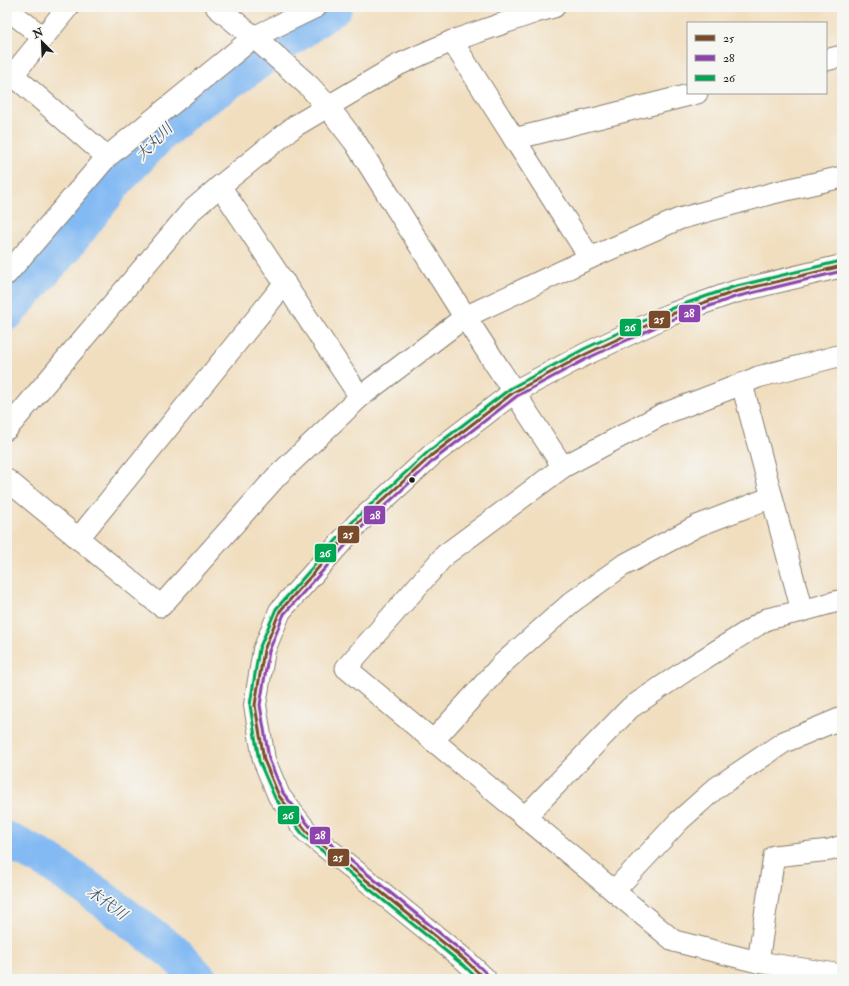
<svg xmlns="http://www.w3.org/2000/svg" width="849" height="986" viewBox="0 0 849 986" font-family="'IM FELL Double Pica','Noto Serif JP',serif">
	<style>
		.lines { fill: none; stroke-linecap: round; stroke-linejoin: round }
		.river { stroke: #83baf3; stroke-width: 37 }
		.minor-casing { stroke: #867d6e; stroke-width: 23 }
		.tertiary-casing { stroke: #867d6e; stroke-width: 24 }
		.minor { stroke: #fff; stroke-width: 21 }
		.tertiary { stroke: #fff; stroke-width: 22 }
		.bus-1-casing { stroke: #f6f6f2; stroke-width: 6 }
		.bus-2-casing { stroke: #f6f6f2; stroke-width: 6 }
		.bus-3-casing { stroke: #f6f6f2; stroke-width: 6 }
		.bus-1 { stroke: #7a4b2a; stroke-width: 3 }
		.bus-2 { stroke: #8e44ad; stroke-width: 3 }
		.bus-3 { stroke: #00a651; stroke-width: 3 }
		.bus-dot { fill: #1c1c1c; stroke: #f6f6f2; stroke-width: 1.5 }
		.labels { text-anchor: middle; stroke-width: 3.5; stroke-linejoin: round; paint-order: stroke }
		.water-label { font-size: 15px; font-style: italic; fill: #405367; stroke: #f6f6f2 }
		.line-badge { stroke: #f6f6f2; stroke-width: 1.5 }
		.badge-label { font-size: 11px; text-anchor: middle; font-weight: bold; fill: #fff }
	</style>
	<rect width="100%" height="100%" fill="#f6f6f2"/>
	<filter id="ink" filterUnits="userSpaceOnUse"><feTurbulence type="fractalNoise" baseFrequency=".025" numOctaves="2"/><feDisplacementMap in="SourceGraphic" scale="8" xChannelSelector="R" yChannelSelector="G"/><feConvolveMatrix kernelMatrix="1 2 1 2 8 2 1 2 1" color-interpolation-filters="sRGB"/></filter>
	<filter id="wash" filterUnits="userSpaceOnUse"><feTurbulence type="fractalNoise" baseFrequency=".012" numOctaves="4" result="noise"/><feDisplacementMap in="SourceGraphic" scale="16" xChannelSelector="R" yChannelSelector="G"/><feGaussianBlur stdDeviation="0.9" result="paint"/><feColorMatrix in="noise" values="0 0 0 0 0 0 0 0 0 0 0 0 0 0 0 0 0 1.4 0 .05"/><feComposite in="paint" operator="in"/></filter>
	<g filter="url(#wash)">
		<rect width="100%" height="100%" fill="#f1debf"/>
		<g class="lines">
			<g class="river">
				<polyline points="7,312 66,245 118,178 159,135 190,107 224,85 334,7"/>
				<polyline points="7,840 48,861 100,897 174,953 199,979"/>
			</g>
		</g>
	</g>
	<g filter="url(#ink)">
		<g class="lines">
			<defs>
				<g id="minor">
					<polyline points="7,9 43,37"/>
					<polyline points="452,41 590,258"/>
					<polyline points="826,60 842,56"/>
					<polyline points="13,75 107,157"/>
					<polyline points="7,82 68,7"/>
					<polyline points="514,139 697,93"/>
					<polyline points="220,186 360,397"/>
					<polyline points="7,274 107,157 254,37 316,7"/>
					<polyline points="842,355 758,377 742,384 661,415 563,467 445,555 346,668 674,941 758,962 842,975"/>
					<polyline points="742,384 802,611"/>
					<polyline points="514,392 563,467"/>
					<polyline points="7,429 191,211 220,186 295,126 398,65 452,41 536,12 554,7"/>
					<polyline points="7,480 161,606 277,476 360,397 465,317 590,258 679,219 773,193 842,177"/>
					<polyline points="78,539 285,283"/>
					<polyline points="433,741 502,664 572,602 622,566 697,526 772,497"/>
					<polyline points="525,817 630,708 688,669 767,619 802,611 842,600"/>
					<polyline points="614,891 679,821 716,788 784,742 842,718"/>
					<polyline points="758,962 774,856 830,850 842,846"/>
				</g>
				<g id="tertiary">
					<polyline points="217,7 263,45 309,86 328,107 355,142 465,317 514,392"/>
					<polyline points="485,979 466,961 307,832 279,796 264,760 255,705 264,650 280,611 358,523 432,455 514,392 586,354 669,315 734,292 842,266"/>
				</g>
			</defs>
			<use href="#minor" class="minor-casing"/>
			<use href="#tertiary" class="tertiary-casing"/>
			<use href="#minor" class="minor"/>
			<use href="#tertiary" class="tertiary"/>
			<defs>
				<polyline id="bus-1" points="485,979 466,961 307,832 279,796 264,760 255,705 264,650 280,611 358,523 432,455 514,392 586,354 669,315 734,292 842,266"/>
				<polyline id="bus-2" points="488,975 469,957 311,828 283,793 269,759 260,705 269,651 284,614 362,527 435,459 517,396 588,358 671,320 735,297 842,271"/>
				<polyline id="bus-3" points="478,979 463,965 304,836 275,798 259,761 250,705 259,649 276,609 355,519 429,451 511,388 584,349 667,310 733,287 841,261"/>
			</defs>
			<use href="#bus-1" class="bus-1-casing"/>
			<use href="#bus-2" class="bus-2-casing"/>
			<use href="#bus-3" class="bus-3-casing"/>
			<use href="#bus-1" class="bus-1"/>
			<use href="#bus-2" class="bus-2"/>
			<use href="#bus-3" class="bus-3"/>
		</g>
	</g>
	<circle class="bus-dot" cx="412" cy="480" r="3.5"/>
	<g class="labels">
		<g class="water-label">
			<text transform="translate(154 142) rotate(-45)" y="5">大丸川</text>
			<text transform="translate(107 903) rotate(36)" y="5">木代川</text>
		</g>
	</g>
	<g class="line-badge">
		<rect x="678" y="304" width="23" height="19" rx="4" fill="#8e44ad"/>
		<rect x="648" y="310" width="23" height="19" rx="4" fill="#7a4b2a"/>
		<rect x="619" y="318" width="23" height="19" rx="4" fill="#00a651"/>
		<rect x="363" y="505" width="23" height="20" rx="4" fill="#8e44ad"/>
		<rect x="337" y="525" width="23" height="19" rx="4" fill="#7a4b2a"/>
		<rect x="314" y="543" width="23" height="20" rx="4" fill="#00a651"/>
		<rect x="277" y="805" width="23" height="20" rx="4" fill="#00a651"/>
		<rect x="309" y="826" width="22" height="19" rx="4" fill="#8e44ad"/>
		<rect x="327" y="848" width="23" height="19" rx="4" fill="#7a4b2a"/>
	</g>
	<g class="badge-label">
		<text x="689" y="317">28</text>
		<text x="659" y="323">25</text>
		<text x="630" y="331">26</text>
		<text x="375" y="519">28</text>
		<text x="348" y="538">25</text>
		<text x="325" y="557">26</text>
		<text x="288" y="819">26</text>
		<text x="320" y="839">28</text>
		<text x="338" y="861">25</text>
	</g>
	<rect width="849" height="986" fill="none" stroke="#f6f6f2" stroke-width="24"/>
	<rect x="687" y="22" width="140" height="72" fill="#f6f6f2" stroke="#9f9f9c"/>
	<rect x="695" y="35" width="20" height="6" fill="#7a4b2a" stroke="#9f9f9c"/>
	<text x="723" y="42" font-size="12" fill="#1c1c1c">25</text>
	<rect x="695" y="55" width="20" height="6" fill="#8e44ad" stroke="#9f9f9c"/>
	<text x="723" y="62" font-size="12" fill="#1c1c1c">28</text>
	<rect x="695" y="75" width="20" height="6" fill="#00a651" stroke="#9f9f9c"/>
	<text x="723" y="82" font-size="12" fill="#1c1c1c">26</text>
	<g transform="translate(42 42) rotate(336)" stroke="#f6f6f2" stroke-width="3" paint-order="stroke">
	<path d="M0-3L7 15L0 10L-7 15Z" fill="#1c1c1c"/>
	<text y="-6" font-size="11" font-weight="bold" text-anchor="middle" fill="#1c1c1c">N</text>
	</g>
</svg>
